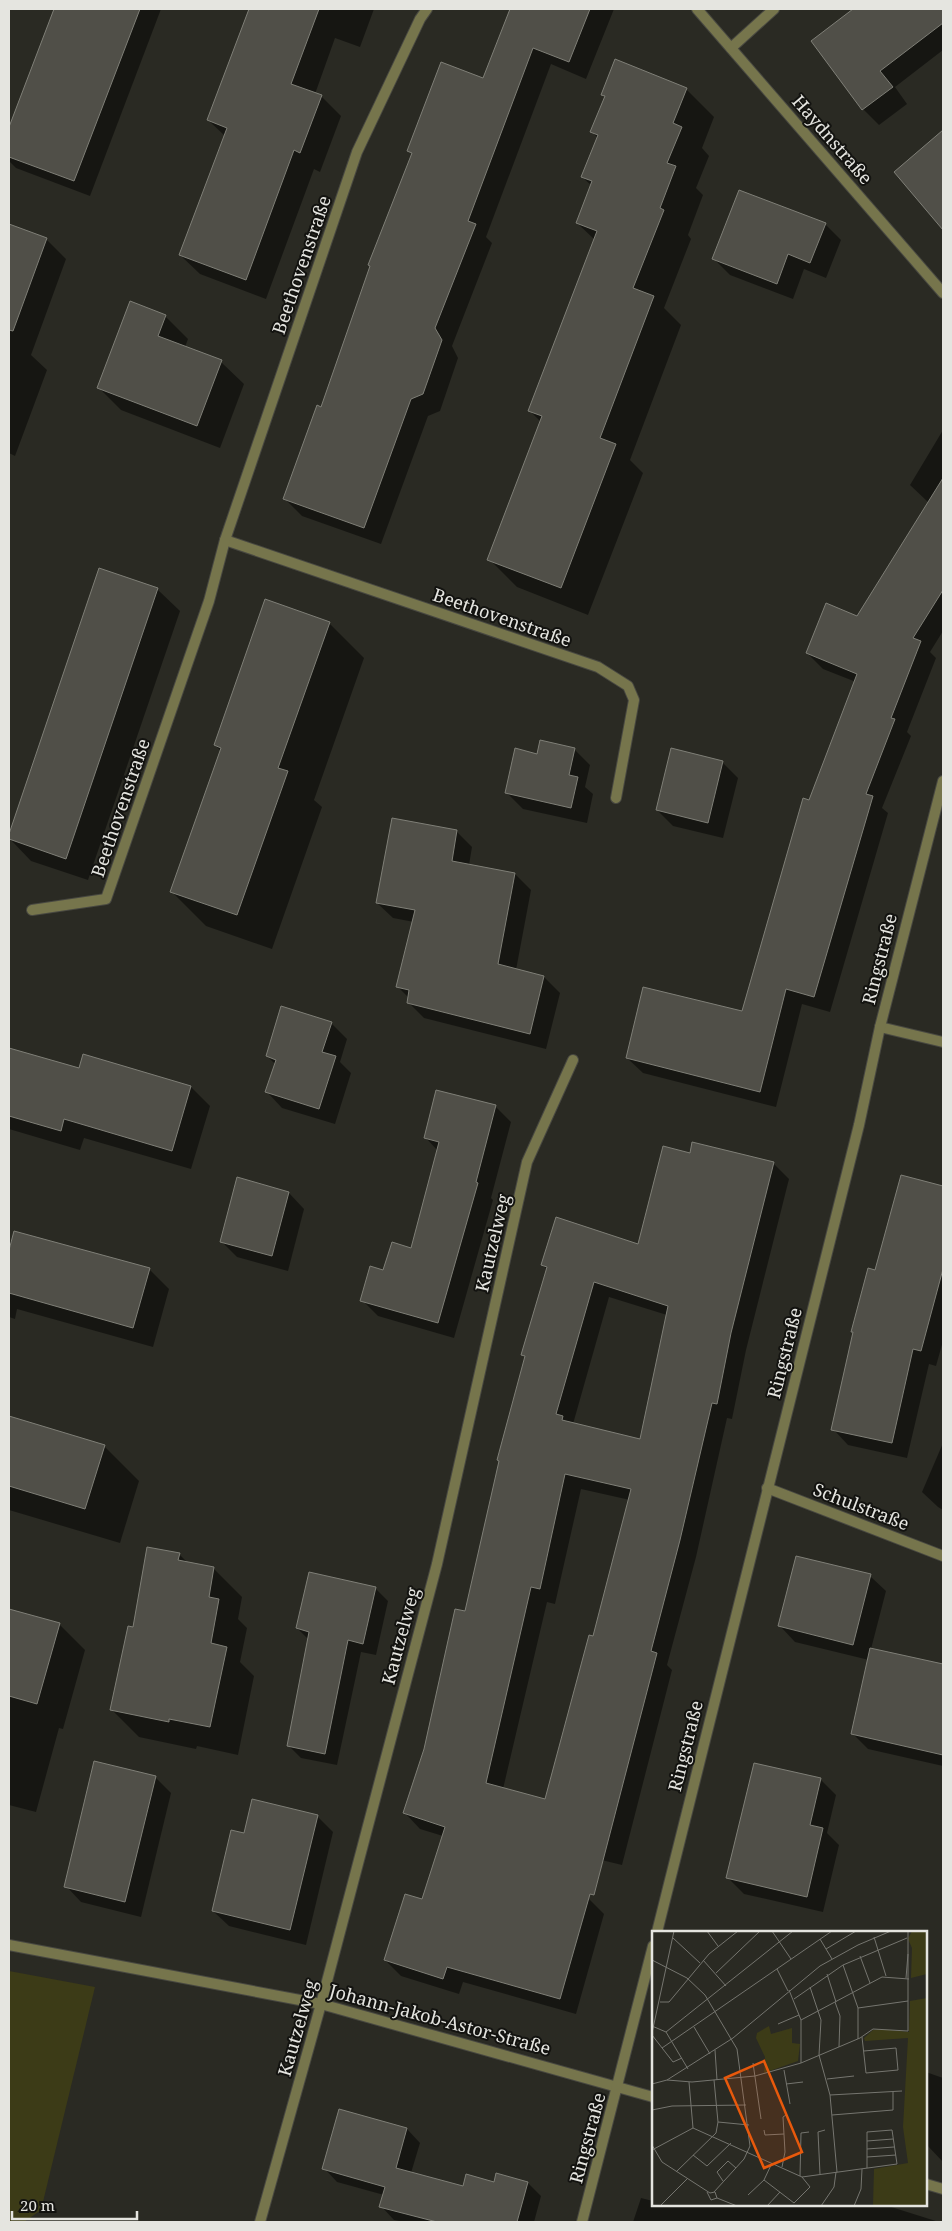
<svg xmlns="http://www.w3.org/2000/svg" width="952" height="2231" viewBox="0 0 952 2231" font-family="'Noto Serif',serif">
	<style>
		.green { fill: #3c3b17 }
		.shadow { fill: #0007; fill-rule: evenodd }
		.building { fill: #504f48; stroke: #7f7f77; fill-rule: evenodd }
		.lines { fill: none; stroke-linecap: round; stroke-linejoin: round }
		.minor-casing { stroke: #484841; stroke-width: 12 }
		.minor { stroke: #76754c; stroke-width: 10 }
		.labels { text-anchor: middle; stroke-width: 4; stroke-linejoin: round; paint-order: stroke }
		.street-label { font-size: 18px; fill: #e5e5e0; stroke: #131310 }
		.inset-road { fill: none; stroke: #75756f; stroke-width: 1 }
		.view { fill: #e8590c; fill-opacity: 0.15; stroke: #e8590c; stroke-width: 2.5 }
		.inset-edge { fill: none; stroke: #e5e5e0; stroke-width: 2.5 }
	</style>
	<rect width="100%" height="100%" fill="#2a2a23"/>
	<polygon class="green" points="9,1971 95,1987 41,2210 24,2222 9,2222"/>
	<g class="shadow">
		<polygon points="55,9 161,9 90,196 16,168 9,161 9,131"/>
		<polygon points="251,9 374,9 360,47 335,38 315,94 321,96 341,116 320,172 314,169 266,299 200,274 180,255 225,136 208,120"/>
		<polygon points="512,9 614,9 586,79 551,64 486,237 492,243 452,346 458,358 440,411 428,416 381,544 302,516 284,498 321,408 413,155 409,151 484,79"/>
		<polygon points="855,9 943,9 943,50 895,87 907,104 879,125 863,109 812,41"/>
		<polygon points="686,89 714,117 702,148 709,156 696,188 703,195 688,235 691,239 664,308 681,325 630,460 643,473 588,615 517,587 489,559 541,422 529,410 595,240 577,223 592,186 582,177 598,138 592,132 606,98 602,94"/>
		<polygon points="943,132 943,228 896,172"/>
		<polygon points="825,224 841,240 826,278 804,269 793,299 730,275 714,259"/>
		<polygon points="9,225 46,239 66,259 31,355 47,370 15,456 9,453"/>
		<polygon points="165,316 188,339 185,347 221,362 244,384 220,448 121,410 99,388"/>
		<polygon points="943,430 943,631 930,652 936,658 907,732 911,736 882,808 888,813 830,1012 802,1004 776,1107 643,1073 627,1058 742,1013 810,802 856,682 823,669 807,653 857,617 929,503 910,485"/>
		<polygon points="100,570 157,589 180,611 88,880 31,861 9,838"/>
		<polygon points="329,623 364,658 314,800 322,807 272,949 206,926 171,891 221,751 215,745"/>
		<polygon points="574,749 590,765 585,787 593,794 587,823 523,809 507,793"/>
		<polygon points="722,762 738,778 723,838 673,826 657,810"/>
		<polygon points="456,831 472,847 469,865 515,874 531,890 516,970 544,977 560,993 546,1049 424,1018 408,1002 409,998 397,986 414,922 393,918 377,903"/>
		<polygon points="331,1023 347,1039 340,1062 351,1073 335,1124 282,1108 267,1092 275,1064 267,1056"/>
		<polygon points="9,1049 80,1070 191,1087 210,1106 191,1169 84,1138 80,1150 9,1129"/>
		<polygon points="495,1106 511,1122 491,1198 493,1200 454,1338 378,1316 362,1300 384,1272 412,1249 438,1151 425,1137"/>
		<path d="M691,1154L773,1163L789,1179L746,1350L732,1419L727,1418L696,1557L667,1665L672,1670L622,1865L552,1848L588,1898L604,1914L576,2014L463,1982L459,1994L401,1976L385,1960L422,1901L443,1836L420,1829L405,1813L466,1612L526,1358L523,1355L548,1270L542,1265L639,1245ZM609,1297L667,1315L641,1440L573,1424ZM581,1489L630,1500L594,1637L546,1800L503,1789L547,1602L555,1604Z"/>
		<polygon points="901,1176 943,1187 943,1341 936,1366 929,1364 907,1458 848,1445 833,1429 854,1333 852,1331 876,1272"/>
		<polygon points="289,1193 304,1209 288,1271 237,1257 221,1241"/>
		<polygon points="9,1241 149,1269 169,1289 153,1347 17,1309 15,1319 9,1317"/>
		<polygon points="9,1418 104,1446 139,1481 120,1543 9,1510"/>
		<polygon points="943,1443 943,1510 938,1507 922,1492"/>
		<polygon points="179,1554 189,1564 214,1569 242,1597 238,1619 247,1628 240,1662 254,1676 238,1755 197,1746 196,1749 139,1737 111,1709 134,1628"/>
		<polygon points="870,1576 886,1591 871,1649 943,1665 943,1766 868,1749 852,1733 869,1660 795,1642 780,1626"/>
		<polygon points="375,1588 388,1601 376,1655 361,1652 337,1765 301,1758 289,1746 309,1640 297,1628"/>
		<polygon points="9,1610 59,1624 85,1650 63,1729 59,1728 36,1812 9,1805"/>
		<polygon points="155,1777 171,1793 141,1917 81,1902 66,1886"/>
		<polygon points="820,1779 836,1795 827,1833 839,1845 823,1912 744,1894 728,1878"/>
		<polygon points="317,1816 333,1832 306,1945 229,1926 213,1911 245,1834"/>
		<polygon points="926,2072 943,2078 943,2076 943,2162 926,2144"/>
		<polygon points="407,2129 420,2143 411,2173 464,2188 528,2183 541,2196 534,2222 404,2222 394,2220 381,2206 384,2195 337,2182 324,2168"/>
		<polygon points="641,2198 653,2201 653,2205 885,2205 939,2222 633,2222"/>
	</g>
	<g class="building">
		<polygon points="54,9 140,9 74,181 9,157 9,127"/>
		<polygon points="249,9 319,9 291,84 322,95 300,153 294,150 246,280 179,255 227,128 207,120"/>
		<polygon points="510,9 590,9 569,62 533,48 468,221 476,224 435,328 442,340 423,394 411,399 364,528 283,499 317,405 321,407 370,266 368,265 412,153 407,151 441,62 483,78"/>
		<polygon points="853,9 943,9 943,23 880,71 893,87 862,110 811,41"/>
		<polygon points="615,59 687,88 673,123 682,127 667,163 676,166 660,208 664,210 633,288 654,296 600,438 616,444 561,588 487,560 542,416 528,411 597,231 576,223 592,181 581,177 598,135 590,132 605,96 601,95"/>
		<polygon points="943,130 943,230 894,172"/>
		<polygon points="739,190 826,223 810,263 788,254 777,284 712,259"/>
		<polygon points="9,224 47,238 13,331 9,330"/>
		<polygon points="130,301 166,315 158,336 222,360 197,426 97,388"/>
		<polygon points="943,478 943,590 913,638 921,641 891,718 895,719 866,794 873,796 814,997 786,989 760,1092 626,1058 643,987 742,1011 803,798 809,800 857,674 806,653 826,603 857,616"/>
		<polygon points="99,568 158,588 66,859 9,839 9,834"/>
		<polygon points="265,599 330,622 278,768 288,771 237,915 170,892 221,748 214,745"/>
		<polygon points="540,740 575,748 569,775 578,777 571,808 505,793 515,748 537,754"/>
		<polygon points="671,748 723,761 708,823 656,810"/>
		<polygon points="392,818 457,830 452,861 515,873 498,964 544,976 530,1034 407,1003 409,990 396,987 415,910 376,903"/>
		<polygon points="281,1006 332,1022 322,1052 336,1056 319,1109 265,1092 276,1060 266,1056"/>
		<polygon points="9,1048 79,1068 83,1054 191,1086 172,1151 64,1119 61,1131 9,1116"/>
		<polygon points="436,1090 496,1105 476,1182 478,1183 438,1323 360,1301 370,1266 383,1270 392,1242 411,1248 439,1142 424,1138"/>
		<path d="M692,1142L774,1162L731,1333L717,1404L712,1403L680,1540L651,1651L657,1653L594,1895L590,1894L560,1999L447,1967L443,1979L384,1960L405,1894L422,1899L445,1827L403,1813L424,1749L455,1609L465,1611L499,1461L497,1460L525,1356L521,1355L547,1267L541,1265L556,1217L638,1244L663,1146L690,1153ZM594,1282L668,1306L640,1439L562,1420L563,1416L556,1414ZM565,1474L631,1489L593,1636L589,1635L545,1799L486,1783L531,1587L540,1589Z"/>
		<polygon points="901,1175 943,1186 943,1269 921,1351 913,1349 892,1443 831,1430 853,1332 851,1332 868,1268 875,1270"/>
		<polygon points="237,1177 289,1192 272,1256 220,1242"/>
		<polygon points="14,1231 150,1268 133,1328 9,1293 9,1250"/>
		<polygon points="9,1416 105,1445 85,1509 9,1486"/>
		<polygon points="147,1547 180,1553 178,1560 214,1567 209,1597 219,1599 211,1643 227,1647 210,1727 169,1719 169,1722 110,1710 128,1626 133,1627"/>
		<polygon points="796,1556 871,1574 853,1645 778,1626"/>
		<polygon points="309,1572 376,1587 363,1644 348,1640 325,1754 287,1746 309,1632 296,1628"/>
		<polygon points="9,1609 60,1623 37,1704 9,1696"/>
		<polygon points="870,1648 943,1664 943,1755 851,1734"/>
		<polygon points="94,1761 156,1776 125,1902 64,1887"/>
		<polygon points="754,1763 821,1778 810,1825 823,1828 807,1897 726,1878"/>
		<polygon points="252,1799 318,1815 290,1930 212,1911 231,1830 244,1833"/>
		<polygon points="339,2109 407,2128 396,2168 463,2186 466,2174 494,2182 496,2173 528,2182 517,2222 437,2222 379,2207 385,2187 322,2169"/>
	</g>
	<g class="lines">
		<defs>
			<g id="minor">
				<polyline points="697,9 943,293"/>
				<polyline points="731,48 774,9"/>
				<polyline points="225,540 598,667 628,686 634,700 616,798"/>
				<polyline points="32,910 106,899 209,601 225,540 357,152 420,19 427,9"/>
				<polyline points="880,1027 943,1042"/>
				<polyline points="767,1488 943,1556"/>
				<polyline points="657,1932 859,1125 880,1027 943,781"/>
				<polyline points="9,1945 321,2004 653,2097"/>
				<polyline points="926,2184 943,2189"/>
				<polyline points="260,2222 321,2004 437,1564 527,1162 573,1060"/>
				<polyline points="582,2222 653,1946"/>
			</g>
		</defs>
		<use href="#minor" class="minor-casing"/>
		<use href="#minor" class="minor"/>
	</g>
	<g class="labels">
		<g class="street-label">
			<text transform="translate(832 140) rotate(49)" y="6">Haydnstraße</text>
			<text transform="translate(302 265) rotate(-71)" y="6">Beethovenstraße</text>
			<text transform="translate(502 618) rotate(19)" y="6">Beethovenstraße</text>
			<text transform="translate(121 808) rotate(-71)" y="6">Beethovenstraße</text>
			<text transform="translate(880 959) rotate(-76)" y="6">Ringstraße</text>
			<text transform="translate(493 1243) rotate(-77)" y="6">Kautzelweg</text>
			<text transform="translate(785 1353) rotate(-76)" y="6">Ringstraße</text>
			<text transform="translate(861 1507) rotate(21)" y="6">Schulstraße</text>
			<text transform="translate(401 1636) rotate(-75)" y="6">Kautzelweg</text>
			<text transform="translate(686 1746) rotate(-76)" y="6">Ringstraße</text>
			<text transform="translate(440 2020) rotate(15)" y="6">Johann-Jakob-Astor-Straße</text>
			<text transform="translate(298 2028) rotate(-74)" y="6">Kautzelweg</text>
			<text transform="translate(588 2138) rotate(-75)" y="6">Ringstraße</text>
		</g>
	</g>
	<g transform="translate(652 1931)">
		<rect width="275" height="275" fill="#2a2a23"/>
		<path d="M260,0H275V43L259,47L260,17L256,8ZM275,67V275H221L222,238L256,232L251,196L256,107L213,110L212,107L221,99L229,98L257,101L258,70ZM117,95L119,103L140,97V112L148,113L146,130L112,142L113,126L104,107L105,102Z" fill="#3c3b17"/>
		<path class="inset-road" d="M55,0L66,15M120,0L139,28M222,6L234,45M21,7L48,32M168,8L180,28M174,18L204,0M208,25L218,52M0,29L35,47L53,64L85,118L98,215L92,228L62,261M51,29L74,55M191,34L206,77V108M125,38L136,60M64,42L108,0M175,43L184,71M254,47L256,23M158,56L169,89L167,124L178,164L185,241M137,59L149,89V132M142,68L191,34L255,7M8,71H17L57,23L86,0M183,71L188,85L187,116M206,77L256,70M149,89L230,46L257,48M126,93L147,84M0,95L14,101L36,138M42,96L58,123M14,101L141,0M0,102L22,0M0,104L21,131L30,127M210,106L214,142L246,139L244,117L212,120M10,117L180,0M63,119L65,149M101,132L109,188M132,139L138,173M175,148L202,145M15,149L81,107L168,35L206,14L239,0M37,151L41,197M0,153L15,149L40,151L103,145L149,132L208,107L221,98L256,100V0M134,153L151,151M178,164L250,160M0,179L20,175L94,174M180,184L241,179V161M66,191L97,194M41,197L150,246L158,256L142,272L112,249M112,199L113,204L132,203M215,210L241,208M0,214L10,231L58,262L63,261L65,267M215,218L242,216M0,219L41,197M41,224L55,235L79,212M215,226L244,224M130,236L133,221L131,186L134,184M24,241L64,202L66,191L62,149M168,243L166,201L173,199M148,245L149,202L157,201M150,246L245,233L240,199L215,201V237M71,250L65,241L76,230L84,237M55,261L59,269L65,267M96,264L112,249L120,232M65,267L85,275M8,275L36,247M115,275L128,261M169,275L182,256L184,241M202,275L209,258L210,238"/>
		<path class="view" d="M112,130L150,221L112,237L73,147Z"/>
		<rect width="275" height="275" class="inset-edge"/>
	</g>
	<rect width="952" height="2231" fill="none" stroke="#e5e5e0" stroke-width="20"/>
	<path d="M12 2211v8h125v-8" fill="none" stroke="#e5e5e0" stroke-width="2.5"/>
	<text x="20" y="2211" font-size="15" fill="#e5e5e0" stroke="#131310" stroke-width="4" paint-order="stroke">20 m</text>
</svg>
